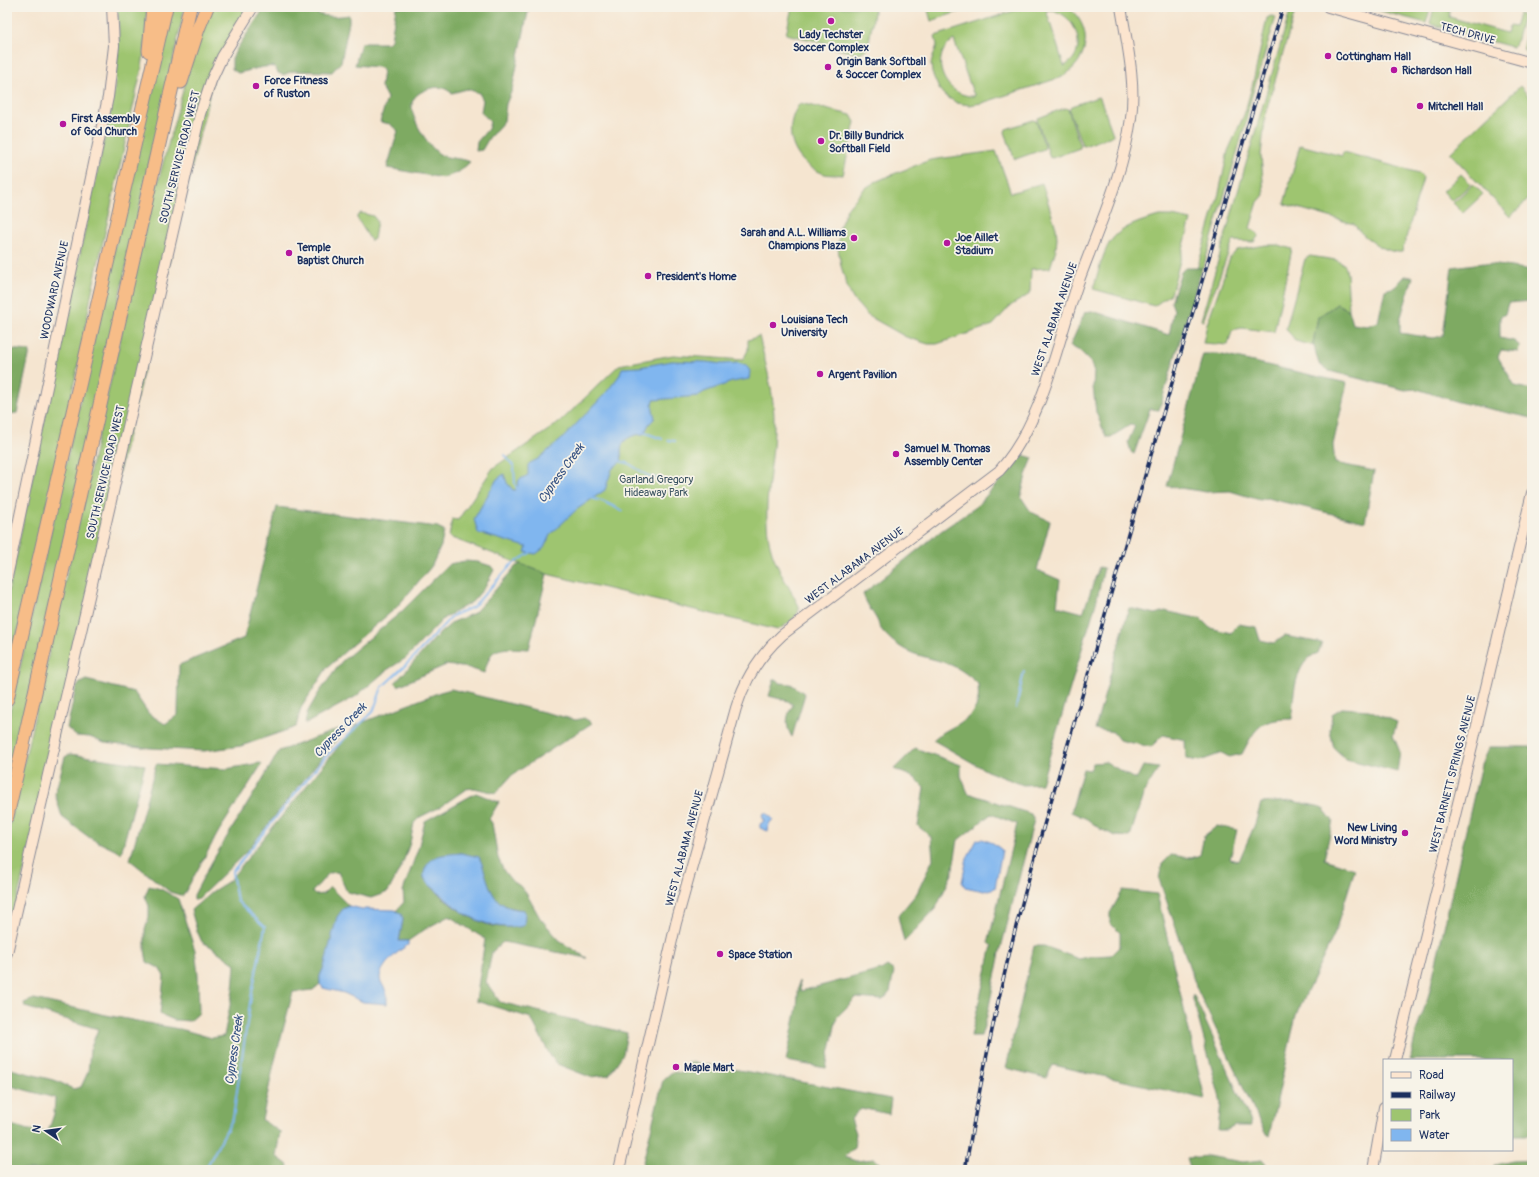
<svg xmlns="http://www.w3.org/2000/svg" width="1539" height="1177" viewBox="0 0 1539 1177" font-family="Pangolin,sans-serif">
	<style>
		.green { fill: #9ec570; stroke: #5c7a67; fill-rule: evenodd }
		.forest { fill: #7eaa62; stroke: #4c6c60; fill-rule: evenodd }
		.water { fill: #80b6ef; stroke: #4e72a6 }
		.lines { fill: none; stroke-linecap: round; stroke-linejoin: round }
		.stream { stroke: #80b6ef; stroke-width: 2 }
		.secondary-casing { stroke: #888a97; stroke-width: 12 }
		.highway-casing { stroke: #888a97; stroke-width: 15 }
		.secondary { stroke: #fce5cf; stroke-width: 10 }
		.highway { stroke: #f7bd88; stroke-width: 13 }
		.rail-casing { stroke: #1b2f5e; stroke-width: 3.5 }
		.rail { stroke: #f7f3e8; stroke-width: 2; stroke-dasharray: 6; stroke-linecap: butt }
		.poi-dot { fill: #b5179e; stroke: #f7f3e8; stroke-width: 1.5 }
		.labels { text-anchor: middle; stroke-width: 3.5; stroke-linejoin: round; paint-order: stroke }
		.street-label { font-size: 11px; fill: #1b2f5e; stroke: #f7f3e8 }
		.poi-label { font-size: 11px; font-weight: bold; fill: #1b2f5e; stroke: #f7f3e8; text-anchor: start }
		.park-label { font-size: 11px; fill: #3c5462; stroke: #f7f3e8 }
		.water-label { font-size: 12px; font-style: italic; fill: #345182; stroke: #f7f3e8 }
	</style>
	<rect width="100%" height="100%" fill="#f7f3e8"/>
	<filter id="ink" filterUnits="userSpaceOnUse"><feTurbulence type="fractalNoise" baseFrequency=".025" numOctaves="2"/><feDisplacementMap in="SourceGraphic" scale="8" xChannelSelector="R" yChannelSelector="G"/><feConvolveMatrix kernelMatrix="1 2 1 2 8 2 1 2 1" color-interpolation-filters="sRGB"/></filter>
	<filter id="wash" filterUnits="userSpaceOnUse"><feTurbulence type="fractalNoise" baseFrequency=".012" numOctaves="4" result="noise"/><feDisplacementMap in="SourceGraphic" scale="16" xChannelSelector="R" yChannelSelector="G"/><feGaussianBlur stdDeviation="0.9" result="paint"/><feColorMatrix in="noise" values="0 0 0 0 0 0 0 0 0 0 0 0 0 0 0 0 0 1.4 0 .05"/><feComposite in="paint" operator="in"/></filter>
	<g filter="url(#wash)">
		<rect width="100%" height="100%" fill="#f5e5d0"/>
		<g class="green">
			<path d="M117,7H147L145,47L142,67L92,291L77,370L7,680V598L113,98C117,68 121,38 117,7Z"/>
			<polygon points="169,7 185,7 7,792 7,725"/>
			<polygon points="212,7 249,7 217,62 7,942 7,837 146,225 195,47"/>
			<polygon points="792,7 875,7 868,48 858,54 834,48 834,45 786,34"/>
			<polygon points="927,7 973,7 931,21"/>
			<path d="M1026,7C1036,7 1056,5 1066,7C1071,8 1076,15 1079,19C1093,41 1082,65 1062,77L982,103L969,105L957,103L944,95L939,89L932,73L931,63L937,45L935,36ZM1046,10C1076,9 1091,53 1064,66ZM954,40L973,93H974L975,96C944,98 927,56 954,40Z"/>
			<polygon points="1366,7 1431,7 1426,23"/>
			<polygon points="1434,7 1444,7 1444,9 1450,11 1449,17 1507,33 1509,26 1515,27 1519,14 1523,15 1516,43 1512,47 1430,24"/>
			<polygon points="1290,11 1294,15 1266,112 1261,155 1264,195 1258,202 1250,228 1259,235 1254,242 1234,241 1232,243 1203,321 1201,320"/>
			<polygon points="1271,16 1276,17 1250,102 1246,122 1204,265 1202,268 1197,269 1219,193 1228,151 1244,115 1253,83 1267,18"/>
			<polygon points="1530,16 1532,16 1532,52 1524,50 1523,46"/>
			<polygon points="1520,86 1532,100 1532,196 1510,217 1450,153"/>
			<polygon points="1098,97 1100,98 1113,134 1112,136 1084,146 1082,145 1069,110 1071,106"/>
			<path d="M800,103L851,115L855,122L843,175C836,174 829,176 822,173C792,162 781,129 800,103Z"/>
			<polygon points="1065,108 1068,109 1080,146 1080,148 1052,158 1050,157 1037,121 1038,118"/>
			<polygon points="1033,120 1036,121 1045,147 1044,149 1016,159 1014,158 1005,132 1006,129"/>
			<path d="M1300,145L1342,156L1343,152L1419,173L1423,178L1402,252C1386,254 1362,237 1354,224L1284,204Z"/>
			<polygon points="996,151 1011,193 1042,183 1056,228 1057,238 1056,249 1050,268 1031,269 1030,294 1010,306 993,325 937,344 928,344 906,337 867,315 853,299 848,289 841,266 838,248 840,226 847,209 864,189 875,182 891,175 930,160"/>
			<polygon points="1461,174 1471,184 1452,201 1443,191"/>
			<polygon points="1473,184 1483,194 1463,213 1453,203"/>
			<polygon points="361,213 373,216 377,221 374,239 371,241 357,218 357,216"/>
			<path d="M1159,216H1172L1191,220L1171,294L1154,306L1093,289C1097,277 1103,252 1110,242C1121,226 1142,221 1159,216Z"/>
			<polygon points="1266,245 1278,245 1292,249 1274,332 1242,328 1232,330 1228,345 1203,343 1207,324 1230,258 1237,250"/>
			<path d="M1310,256L1336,260L1345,265L1347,274L1349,310L1337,304L1318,317L1313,343L1314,346L1295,341C1293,335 1288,334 1286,328L1305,259Z"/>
			<path d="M759,336C766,366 775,395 774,426C774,465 761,506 770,545C775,567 789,586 799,606C800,617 786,624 778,630L547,574L449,537L452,519L458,520L493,468L560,422L619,365L673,355L743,360L748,350V340Z"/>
		</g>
		<g class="forest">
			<path d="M265,7H316L318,14C328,17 338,17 349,15V22L341,62L332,72L293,71L283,75L278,73L275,67C263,65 250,71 238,73L232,69V59L236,50Z"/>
			<path d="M396,7H529L512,90L506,104L504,121L489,138L482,150L476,151L477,142L488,129L490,122L481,112L483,100L479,93L467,89L452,93C450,92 446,89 444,88C434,85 412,92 412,105C411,119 427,144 438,153C447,160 461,157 470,162L459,172L443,178L387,168L398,131L390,124L380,122L387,98L381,87L383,69L377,67L355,65L361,43H388L391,40Z"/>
			<polygon points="1483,263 1532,270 1532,301 1508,303 1505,314 1500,317 1500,338 1514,341 1520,346 1518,352 1501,350 1498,357 1515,386 1532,390 1532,418 1458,402 1417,389 1405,390 1329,371 1319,364 1313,343 1318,317 1337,304 1349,310 1353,324 1367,326 1378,322 1385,290 1395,287 1405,276 1413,277 1400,320 1400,333 1433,338 1443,336 1452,267"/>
			<polygon points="1186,268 1202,268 1159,410 1150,409 1134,454 1131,452 1128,442 1135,426 1130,425 1111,437 1106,437 1096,412 1093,387 1094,372 1090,361 1080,351 1070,346 1085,312 1092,311 1169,335 1174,310 1171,302 1181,272"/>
			<polygon points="7,349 30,351 17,413 7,414"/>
			<polygon points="1203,354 1218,354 1347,383 1333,445 1335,463 1374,471 1365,522 1267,498 1260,500 1230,491 1206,492 1167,486"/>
			<path d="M1023,455L1033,458L1026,475L1021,497L1031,512L1050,521L1037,570L1060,580L1057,606L1083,613L1099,567L1104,568L1096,603L1041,784L1023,785L987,771L933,740C947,726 974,723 978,700C979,695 978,689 978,684C955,662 944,663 915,654C903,650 889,640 881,629C879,626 878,621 876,618C871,610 866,603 863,594L941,531L976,507Z"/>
			<polygon points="277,507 438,527 444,531 441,546 431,567 396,608 353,644 327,668 301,708 296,727 241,746 204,751 150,748 104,743 90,737 76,736 67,728 76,688 80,683 86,680 134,692 149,714 165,724 178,715 179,665 244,638"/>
			<polygon points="465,561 478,562 491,566 494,570 485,587 472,602 444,618 406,658 387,670 355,697 305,724 307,713 318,694 342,661 400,613 449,564"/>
			<path d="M521,564L547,574L529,649C519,649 498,645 491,655C488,660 486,667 484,673L469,668L446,665L398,686L395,683L438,635L453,622L474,613L490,596L516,566Z"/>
			<path d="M1129,608L1156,614L1165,611L1201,619L1210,628L1231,633L1238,624L1256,627L1260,640L1274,643L1285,636L1322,643L1318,653C1294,661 1293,698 1292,719C1260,719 1256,727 1242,754L1229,757L1222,753L1200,761L1186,759L1185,740L1163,735L1151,747L1119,740L1113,732L1095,729Z"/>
			<path d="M774,680H778L780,683L791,684L805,694L792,737C785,726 786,716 793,705L788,701L769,696Z"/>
			<polygon points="451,689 576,720 584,718 592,723 512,775 496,793 474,788 466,789 440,807 420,817 414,823 410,843 402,865 388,892 371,898 347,892 338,872 329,873 312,892 315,895 323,894 330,887 349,906 343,909 324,967 320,976 320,984 313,990 293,992 274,1064 262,1120 280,1132 276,1156 288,1165 287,1170 15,1170 7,1165 7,1124 29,1130 48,1132 54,1114 55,1098 14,1087 7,1083 7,1068 57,1081 73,1089 81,1087 88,1072 90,1050 98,1029 25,1007 24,1003 34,999 106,1015 184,1030 212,1038 224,1036 233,990 235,964 210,946 202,942 197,931 191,910 213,891 229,881 356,725 440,692"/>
			<polygon points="1342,708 1369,710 1397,722 1393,735 1400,752 1397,772 1346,759 1334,748 1330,731 1332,714"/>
			<path d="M347,726L247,851L199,898L194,900V895C219,845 252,800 279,751Z"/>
			<polygon points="1489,747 1532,747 1532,1135 1512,1135 1512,1060 1410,1060 1417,1029 1428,998 1481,764"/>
			<polygon points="915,748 961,765 961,776 968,793 1031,814 1034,820 1001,948 987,1016 981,1036 971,1036 992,946 988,943 1017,824 991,814 958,840 952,874 936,908 904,942 898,916 917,893 933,859 931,837 918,826 924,788 915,778 894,769"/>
			<polygon points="70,754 145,765 121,853 90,838 62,817 55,794 65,757"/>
			<polygon points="1106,762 1136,780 1143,766 1159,768 1144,792 1130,837 1116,836 1100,829 1087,819 1071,812 1083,769 1090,770 1093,763"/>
			<polygon points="260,763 262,764 219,831 183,896 170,892 130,860 156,764 226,769"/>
			<path d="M476,793L499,802L489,819L492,823L498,858L504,871L511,880L520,886L526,893L540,918L561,942L587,958L503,942L492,952L486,982L500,1002L627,1033L623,1054L609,1075L590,1077L557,1064L550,1055L531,1018L476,1001L485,939L449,916L427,928L408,941H399L403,919L396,911L404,902L403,891L418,849L425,821ZM461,853L481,863C484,874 490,896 499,903C506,907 516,909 524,910L513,927C506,927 499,927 492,926C465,918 441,899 424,878L425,868L434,858Z"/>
			<polygon points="1292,801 1322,807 1333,821 1324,859 1355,869 1334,935 1296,1015 1269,1136 1265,1133 1197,989 1159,879 1162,864 1171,855 1191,858 1200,855 1204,836 1217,826 1237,830 1230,859 1239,861 1255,824 1261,803"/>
			<polygon points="149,886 161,889 178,899 195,950 198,974 199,1013 190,1021 174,1020 160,1014 164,976 159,968 147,962 145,950 145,930 149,917 149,906 145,896"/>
			<polygon points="1123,890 1157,894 1205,1099 1053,1065 1046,1078 1006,1068 1034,946 1044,946 1079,959 1093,956 1111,955 1120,946 1120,933 1110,923 1110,913"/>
			<polygon points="887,966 894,971 890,992 883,1000 856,998 837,1017 826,1068 786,1061 797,1008 799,981 801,991 881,970"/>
			<polygon points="1192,996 1194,996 1251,1122 1251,1126 1235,1126 1227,1130 1218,1130 1221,1102"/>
			<polygon points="692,1062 744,1071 891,1099 889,1114 861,1108 851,1119 856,1133 854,1148 844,1157 856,1161 874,1159 883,1166 884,1170 641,1170 663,1080 672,1072 684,1073 686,1064"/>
			<polygon points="1207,1156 1243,1162 1262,1160 1271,1170 1191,1170 1187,1158"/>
			<polygon points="1532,1160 1532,1170 1494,1170 1495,1165 1513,1161"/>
		</g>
		<g class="water">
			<path d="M672,361L706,362L722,364L738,363L745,365L748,368L750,371L749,379L732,382L704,392L698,396L654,400L652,406L655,418L649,424L644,434C627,435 618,442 622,460L612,469L605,490L576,510L550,535L544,548L536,554L525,552L527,547L478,533L474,519L497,479L504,474L507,483L513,490H516L519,480L528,475V465L530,463L538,459L561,440L605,394L619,376L622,368L640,367Z"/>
			<polygon points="764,813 766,813 773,819 769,824 768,831 760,828 760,824 764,821 762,815"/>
			<polygon points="982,839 993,843 1002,850 995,888 984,891 965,887 962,882 967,858 977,840"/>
			<path d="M461,853L479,857C491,882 487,908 524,910L525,913L524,925C519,928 512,927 506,927C478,925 459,911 439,893C434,888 426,883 424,877C423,870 428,862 434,858C440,854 453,854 461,853Z"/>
			<path d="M349,906L362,909L395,910L401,914L403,919L399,941H408V945C398,951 379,967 380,979C381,983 384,987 386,991C387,995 387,1000 387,1004L363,1002L344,993L323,988L320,984V976L324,967L337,917L343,909Z"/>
		</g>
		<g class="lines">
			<g class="stream">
				<polyline points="643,432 662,439"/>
				<polyline points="668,440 675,441"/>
				<polyline points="505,455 514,467 515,484 517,489"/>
				<polyline points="618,461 628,463 650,477 670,481"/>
				<polyline points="591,498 602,501 623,511"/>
				<polyline points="1016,708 1024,671"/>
				<polyline points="205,1170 233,1118 250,1003 265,927 237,901 232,872 325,757 373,712 382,687 412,659 452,616 473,607 511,565 530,553 530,551"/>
			</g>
		</g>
	</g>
	<g filter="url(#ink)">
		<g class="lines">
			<defs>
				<g id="secondary">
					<polyline points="1328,7 1532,63"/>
					<polyline points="7,577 108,97 114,46 112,7"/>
					<polyline points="7,953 200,114 211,81 222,57 253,7"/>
					<polyline points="1395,1060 1474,738 1532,493"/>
					<path d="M619,1170L676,923L736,708C745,679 760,655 782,635L999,471C1043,423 1057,343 1078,283C1097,231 1124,173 1131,118C1136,81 1127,44 1121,7"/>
					<polyline points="1373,1170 1384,1107"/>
				</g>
				<g id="highway">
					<polyline points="149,51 153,7"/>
					<polyline points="181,82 198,29 207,7"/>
					<polyline points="7,699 166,7"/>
					<polyline points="7,816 190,7"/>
				</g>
			</defs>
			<use href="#secondary" class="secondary-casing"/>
			<use href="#highway" class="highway-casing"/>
			<use href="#secondary" class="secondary"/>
			<use href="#highway" class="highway"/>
			<defs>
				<path id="rail" d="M965,1170C980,1085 997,999 1019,915C1039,837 1064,760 1086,682C1149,456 1217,232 1283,7"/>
			</defs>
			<use href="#rail" class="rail-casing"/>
			<use href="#rail" class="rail"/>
		</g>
	</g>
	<g class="poi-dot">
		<circle cx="831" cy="21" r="4"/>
		<circle cx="1328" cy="56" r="4"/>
		<circle cx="828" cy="67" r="4"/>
		<circle cx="1394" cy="70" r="4"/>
		<circle cx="256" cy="86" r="4"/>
		<circle cx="1420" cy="106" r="4"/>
		<circle cx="63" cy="124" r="4"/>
		<circle cx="821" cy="141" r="4"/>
		<circle cx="854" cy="238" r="4"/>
		<circle cx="947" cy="243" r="4"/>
		<circle cx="289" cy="253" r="4"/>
		<circle cx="648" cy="276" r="4"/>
		<circle cx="773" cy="325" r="4"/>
		<circle cx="820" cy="374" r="4"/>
		<circle cx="896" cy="454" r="4"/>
		<circle cx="1405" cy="833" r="4"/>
		<circle cx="720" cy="954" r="4"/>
		<circle cx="676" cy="1067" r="4"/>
	</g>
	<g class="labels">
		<g class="street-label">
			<text transform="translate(1468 33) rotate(15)" y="4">TECH DRIVE</text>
			<text transform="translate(179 157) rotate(-76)" y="4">SOUTH SERVICE ROAD WEST</text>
			<text transform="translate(54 290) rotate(-78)" y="4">WOODWARD AVENUE</text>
			<text transform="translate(1054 319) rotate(-71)" y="4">WEST ALABAMA AVENUE</text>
			<text transform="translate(105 472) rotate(-77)" y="4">SOUTH SERVICE ROAD WEST</text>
			<text transform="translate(854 565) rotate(-37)" y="4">WEST ALABAMA AVENUE</text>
			<text transform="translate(1452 774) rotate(-76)" y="4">WEST BARNETT SPRINGS AVENUE</text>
			<text transform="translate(684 848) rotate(-75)" y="4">WEST ALABAMA AVENUE</text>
		</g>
		<g class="poi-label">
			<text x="831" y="38" text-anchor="middle">Lady Techster<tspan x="831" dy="13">Soccer Complex</tspan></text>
			<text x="1336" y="60">Cottingham Hall</text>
			<text x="836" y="65">Origin Bank Softball<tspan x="836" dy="13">&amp; Soccer Complex</tspan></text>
			<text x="1402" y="74">Richardson Hall</text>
			<text x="264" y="84">Force Fitness<tspan x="264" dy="13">of Ruston</tspan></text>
			<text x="1428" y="110">Mitchell Hall</text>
			<text x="71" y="122">First Assembly<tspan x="71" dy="13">of God Church</tspan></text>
			<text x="829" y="139">Dr. Billy Bundrick<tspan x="829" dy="13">Softball Field</tspan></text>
			<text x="846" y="236" text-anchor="end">Sarah and A.L. Williams<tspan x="846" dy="13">Champions Plaza</tspan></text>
			<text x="955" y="241">Joe Aillet<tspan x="955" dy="13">Stadium</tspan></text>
			<text x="297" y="251">Temple<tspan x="297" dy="13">Baptist Church</tspan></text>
			<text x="656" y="280">President's Home</text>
			<text x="781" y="323">Louisiana Tech<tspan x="781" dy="13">University</tspan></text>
			<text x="828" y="378">Argent Pavilion</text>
			<text x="904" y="452">Samuel M. Thomas<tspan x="904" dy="13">Assembly Center</tspan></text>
			<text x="1397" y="831" text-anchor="end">New Living<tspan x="1397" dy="13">Word Ministry</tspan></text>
			<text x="728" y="958">Space Station</text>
			<text x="684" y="1071">Maple Mart</text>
		</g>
		<g class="park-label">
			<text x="656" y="483">Garland Gregory<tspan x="656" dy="13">Hideaway Park</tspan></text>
		</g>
		<g class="water-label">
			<text transform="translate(561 473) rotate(-54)" y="4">Cypress Creek</text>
			<text transform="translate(340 730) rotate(-46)" y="4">Cypress Creek</text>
			<text transform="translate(234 1050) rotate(-82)" y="4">Cypress Creek</text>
		</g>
	</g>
	<rect width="1539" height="1177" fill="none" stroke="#f7f3e8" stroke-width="24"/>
	<rect x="1383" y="1059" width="130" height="92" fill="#f7f3e8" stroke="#9fa5b1"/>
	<rect x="1391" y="1072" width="20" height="6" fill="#fce5cf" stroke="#9fa5b1"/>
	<text x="1419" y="1079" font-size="12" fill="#1b2f5e">Road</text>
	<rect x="1391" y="1092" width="20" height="6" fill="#1b2f5e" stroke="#9fa5b1"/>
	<text x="1419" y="1099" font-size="12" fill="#1b2f5e">Railway</text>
	<rect x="1391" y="1109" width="20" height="12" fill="#9ec570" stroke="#9fa5b1"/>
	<text x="1419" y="1119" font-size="12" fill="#1b2f5e">Park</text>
	<rect x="1391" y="1129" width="20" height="12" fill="#80b6ef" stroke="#9fa5b1"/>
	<text x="1419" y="1139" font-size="12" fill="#1b2f5e">Water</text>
	<g transform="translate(46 1131) rotate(283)" stroke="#f7f3e8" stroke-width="3" paint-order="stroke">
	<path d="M0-3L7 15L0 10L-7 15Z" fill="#1b2f5e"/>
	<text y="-6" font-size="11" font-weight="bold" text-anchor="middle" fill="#1b2f5e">N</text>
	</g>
</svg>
